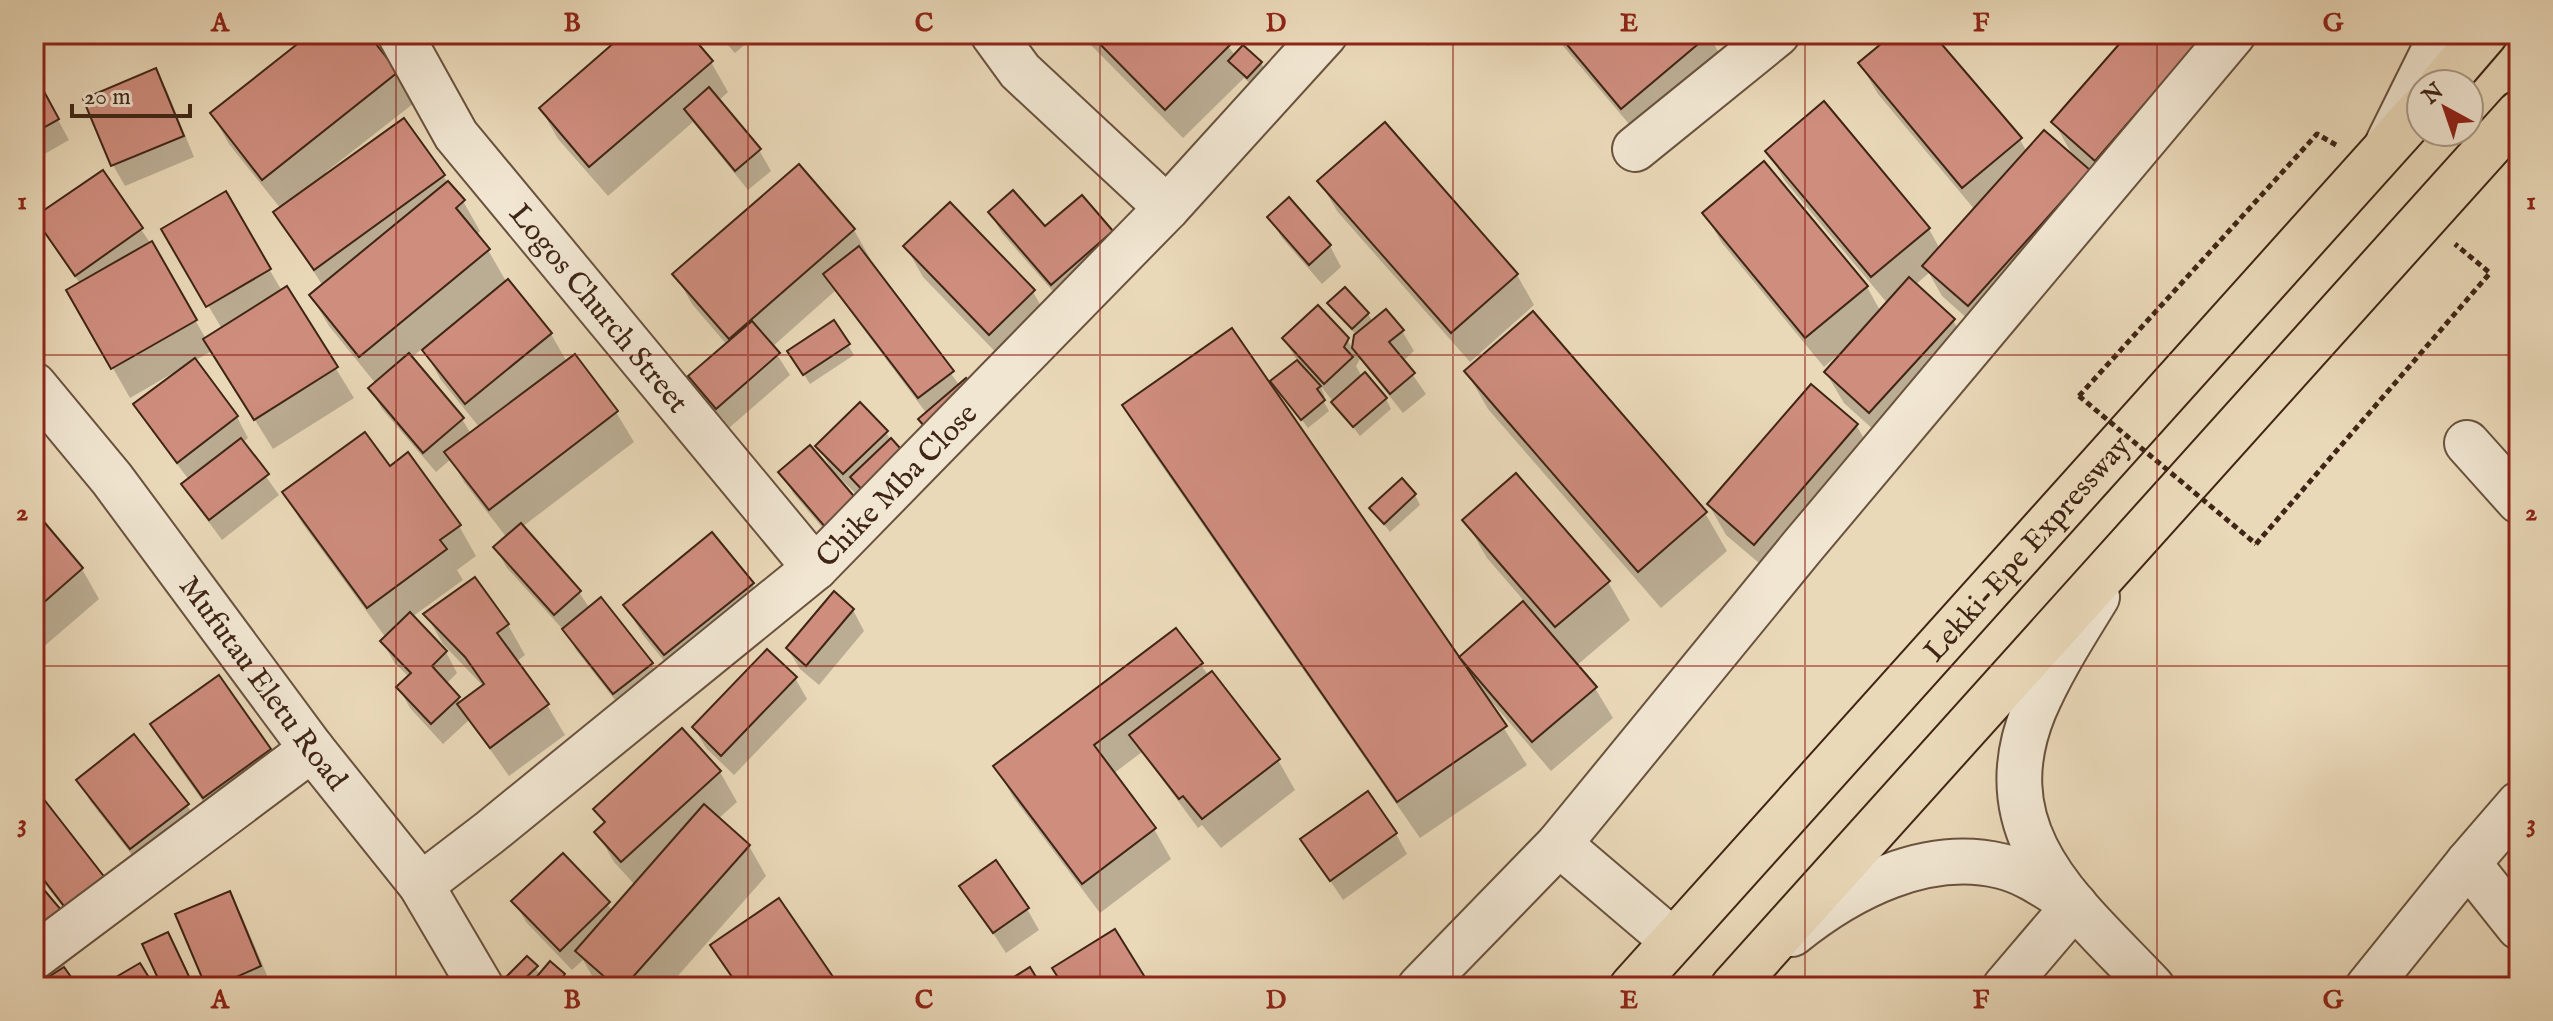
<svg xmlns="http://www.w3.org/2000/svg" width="2553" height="1021" viewBox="0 0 2553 1021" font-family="'IM FELL English',serif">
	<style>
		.shadow { fill: #0003; fill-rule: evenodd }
		.building { fill: #cf8d7e; stroke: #3f2515; stroke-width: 2 }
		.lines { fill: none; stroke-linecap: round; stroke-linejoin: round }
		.minor-casing { stroke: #6a523e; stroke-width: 48 }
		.highway-casing { stroke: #3f2515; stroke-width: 48 }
		.path { stroke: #3f2515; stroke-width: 5; stroke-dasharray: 6 4; stroke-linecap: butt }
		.minor { stroke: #f1e6d2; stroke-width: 44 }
		.highway { stroke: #ead9b9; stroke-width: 44 }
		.path-bridge { stroke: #3f2515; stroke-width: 5; stroke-dasharray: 6 4; stroke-linecap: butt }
		.grid { fill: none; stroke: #8f2418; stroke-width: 2; stroke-opacity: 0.55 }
		.labels { text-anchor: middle; stroke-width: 6; stroke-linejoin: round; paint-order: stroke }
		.street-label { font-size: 30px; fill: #3f2515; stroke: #f1e6d2 }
		.neatline { fill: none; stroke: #8f2418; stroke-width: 3 }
		.grid-label { font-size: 26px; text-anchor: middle; font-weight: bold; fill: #8f2418 }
	</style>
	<rect width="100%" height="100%" fill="#ead9b9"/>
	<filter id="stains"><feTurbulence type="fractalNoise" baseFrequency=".0025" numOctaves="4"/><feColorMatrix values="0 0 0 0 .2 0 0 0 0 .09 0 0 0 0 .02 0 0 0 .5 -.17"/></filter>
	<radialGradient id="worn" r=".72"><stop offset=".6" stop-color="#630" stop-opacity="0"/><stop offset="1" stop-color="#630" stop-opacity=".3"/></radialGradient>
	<g class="shadow">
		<path d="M313,34H365L396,73L414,103L326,172L328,175L443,176L463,201L480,231L476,235L488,250L507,283L551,334L567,362L574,356L616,412L634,442L522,527L579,592L590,609L651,664L663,684L626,714L576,650L567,634L507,568L495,547L507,538L464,482L451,459L436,472L382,409L370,388L376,384L329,326L311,296L323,286L276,213L281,209L229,144L212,114ZM423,348L441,380L480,428L471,434L462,419L411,358Z"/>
		<polygon points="627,34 687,34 711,62 728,92 718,101 759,150 771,171 748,190 693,122 608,196 558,139 541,109"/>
		<polygon points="718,34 757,34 735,53"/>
		<polygon points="1080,34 1218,34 1235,55 1243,47 1261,63 1267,73 1254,87 1244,78 1183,138"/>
		<polygon points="1273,34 1293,34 1298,42 1288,51"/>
		<polygon points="1417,34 1442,34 1428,46"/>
		<polygon points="1553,34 1708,34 1726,65 1640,137"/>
		<polygon points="1731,34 1803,34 1757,69"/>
		<polygon points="1896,34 1931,34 2020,140 2027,152 2074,158 2054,122 2130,34 2260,34 2118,197 1986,335 1942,296 1929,273 1915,285 1953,320 1970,351 1887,442 1844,403 1826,373 1843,354 1841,352 1824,367 1722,243 1704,213 1867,287 1881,312 1888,304 1785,181 1768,152 1929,229 1940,249 1975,210 1878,94 1860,64"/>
		<polygon points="155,70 167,91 194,157 125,186 113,165 85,100"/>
		<polygon points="34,76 69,140 34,160"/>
		<polygon points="1385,125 1517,275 1534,305 1470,362 1337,211 1320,182"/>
		<polygon points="799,167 854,230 871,260 869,262 960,386 927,414 835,291 772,347 790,375 729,428 702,397 690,377 727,345 692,304 675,274"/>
		<polygon points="102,173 151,244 206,339 222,329 164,230 225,194 282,291 286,288 354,398 273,449 212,351 194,361 237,417 248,438 242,443 279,495 222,540 196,505 184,484 189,480 148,425 136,405 175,376 173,373 130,398 69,291 80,284 37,218"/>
		<polygon points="1081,198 1111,233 1123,253 1064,304 1002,233 990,213 1045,229"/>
		<polygon points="1270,218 1330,246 1341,267 1322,284 1282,238"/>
		<polygon points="906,247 1033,292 1050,322 1007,364 923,277"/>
		<polygon points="1330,304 1368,314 1373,322 1402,331 1414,351 1403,361 1426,394 1403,413 1360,359 1356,366 1362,377 1386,399 1391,409 1360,436 1320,385 1325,397 1322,399 1329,411 1308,428 1273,382 1298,362 1284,339 1347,339 1353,350 1356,335"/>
		<polygon points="848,345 854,355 810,384 796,362"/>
		<polygon points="1466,371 1705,513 1727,551 1661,608 1488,409"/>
		<polygon points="1124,405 1463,667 1466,665 1462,657 1525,602 1487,558 1465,520 1608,582 1630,620 1576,666 1595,688 1613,718 1551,771 1491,701 1488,703 1527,765 1420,838 1146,443"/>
		<polygon points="1856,425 1874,455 1772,574 1726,535 1709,505"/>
		<polygon points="886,432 893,444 874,504 860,489 856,494 832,470 818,446"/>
		<polygon points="810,448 839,547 793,493 781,472"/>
		<polygon points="389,468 459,526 476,556 457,570 463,580 412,617 446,652 457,673 446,684 461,703 484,687 443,644 426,614 474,580 508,625 525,655 516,662 547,705 565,735 509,776 469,720 443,744 410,708 399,688 409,677 394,662 382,641 386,638 302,523 285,493"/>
		<polygon points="1415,495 1420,505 1390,532 1371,508"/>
		<polygon points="34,513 82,569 99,599 34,655"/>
		<polygon points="752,584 769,614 683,684 643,635 625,605"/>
		<polygon points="853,610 864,631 819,685 800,669 788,649"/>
		<polygon points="1176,631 1209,676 1278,760 1295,790 1221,848 1202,825 1198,828 1142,752 1113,774 1154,829 1171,859 1100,913 1013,797 996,767"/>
		<polygon points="795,678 807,699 734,775 706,748 694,728"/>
		<polygon points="153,725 270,750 287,780 221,827 170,755"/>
		<polygon points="682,731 720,772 737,802 718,819 749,846 766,876 668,987 601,987 595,981 583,960 572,970 526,922 514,901 563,855 613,911 635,885 614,862 597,832 605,825 595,809"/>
		<polygon points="79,780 187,805 199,825 143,869 90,801"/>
		<polygon points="34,799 80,929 34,870"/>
		<polygon points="1396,834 1407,854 1343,900 1303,840"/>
		<polygon points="34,881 66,919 83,949 62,967 75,987 34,987"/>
		<polygon points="962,886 1027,909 1039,930 1006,953"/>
		<polygon points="229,893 241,914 272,987 208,987"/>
		<polygon points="527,959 541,975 564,975 570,985 516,987 509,976"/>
	</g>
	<g class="building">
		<polygon points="310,34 368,34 398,72 262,180 210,113"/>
		<polygon points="624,34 690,34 713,61 589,167 539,108"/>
		<polygon points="1090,34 1221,34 1231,44 1165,110"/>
		<polygon points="1558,34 1710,34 1621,109"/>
		<polygon points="1893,34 1933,34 2022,138 1962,188 1858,63"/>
		<polygon points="2128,34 2205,34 2095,161 2051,122"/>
		<polygon points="1243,45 1262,62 1247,78 1228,61"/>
		<polygon points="156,68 184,136 111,166 83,99"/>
		<polygon points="34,73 59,119 34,133"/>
		<polygon points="709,87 761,149 735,171 684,109"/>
		<polygon points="1824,101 1930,228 1871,277 1765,151"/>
		<polygon points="404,118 445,175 314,270 273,212"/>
		<polygon points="1385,122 1518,274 1451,333 1317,181"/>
		<polygon points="2044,130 2090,170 1968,306 1922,266"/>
		<polygon points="1764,161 1868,286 1805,338 1702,213"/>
		<polygon points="799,164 855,229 729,339 672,274"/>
		<polygon points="103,170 143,228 75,276 34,217"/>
		<polygon points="448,181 465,200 456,208 490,249 359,357 309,295"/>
		<polygon points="1013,190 1045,226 1082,195 1113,231 1051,285 988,212"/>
		<polygon points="226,191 271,269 206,307 161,229"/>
		<polygon points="1289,197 1331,245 1309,265 1267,217"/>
		<polygon points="950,202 1035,290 989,335 903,246"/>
		<polygon points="152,241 197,320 111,369 66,290"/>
		<polygon points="859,246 954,371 918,398 823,274"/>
		<polygon points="1909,277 1955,319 1869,413 1824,372"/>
		<polygon points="508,279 552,333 465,404 422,350"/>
		<polygon points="287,286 338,367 254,420 203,339"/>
		<polygon points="1345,287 1369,313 1352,329 1327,303"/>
		<polygon points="1318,305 1349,338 1344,347 1353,357 1324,384 1282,338"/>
		<polygon points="1386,309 1404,330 1389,342 1415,373 1390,394 1352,348 1354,335"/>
		<polygon points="1533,311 1707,512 1638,572 1464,371"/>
		<polygon points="834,320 850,344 803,375 787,351"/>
		<polygon points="752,321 780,353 716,409 688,376"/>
		<polygon points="1232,328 1507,726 1397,802 1122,405"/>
		<polygon points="409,353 464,418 423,453 368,388"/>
		<polygon points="575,354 618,411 489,510 444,452"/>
		<polygon points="195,358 238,416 177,463 133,404"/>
		<polygon points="1297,360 1321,386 1317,389 1325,400 1301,420 1270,381"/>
		<polygon points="1365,372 1387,398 1353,427 1331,402"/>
		<polygon points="966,378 979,393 931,434 918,419"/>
		<polygon points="1811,384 1858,424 1754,545 1707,504"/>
		<polygon points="860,402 888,431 843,474 815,446"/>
		<polygon points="365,432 390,466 408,452 461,525 440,540 447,549 367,608 282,492"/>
		<polygon points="241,438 269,474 209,520 181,484"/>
		<polygon points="891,438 908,457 868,496 850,477"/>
		<polygon points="810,445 858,501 826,528 778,472"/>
		<polygon points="1516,473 1610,581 1555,627 1462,520"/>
		<polygon points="1402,478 1416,494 1384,524 1369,508"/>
		<polygon points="34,510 83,568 34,611"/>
		<polygon points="521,523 581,591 554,615 493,547"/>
		<polygon points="712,532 754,583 664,655 623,605"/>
		<polygon points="475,577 509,624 497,633 549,704 490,748 457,704 484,684 465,657 423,614"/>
		<polygon points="834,591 854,609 806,666 786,648"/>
		<polygon points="601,597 653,663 613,694 562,629"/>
		<polygon points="1523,601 1597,687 1532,742 1459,657"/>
		<polygon points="410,612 447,651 432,666 460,697 431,724 396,687 411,673 380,641"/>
		<polygon points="1176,628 1203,663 1094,745 1156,828 1082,884 993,766"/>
		<polygon points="767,649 797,677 721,756 692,727"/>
		<polygon points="1212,671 1280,759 1202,819 1183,796 1179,799 1129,735"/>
		<polygon points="219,675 271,749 203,798 150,724"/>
		<polygon points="682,728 721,771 621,862 594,832 605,822 593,809"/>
		<polygon points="134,734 189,804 130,849 76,780"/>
		<polygon points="1368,791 1397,833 1330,881 1300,839"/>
		<polygon points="39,793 106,879 67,910 34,867 34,797"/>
		<polygon points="704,804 750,845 624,987 616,987 575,951"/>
		<polygon points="563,853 610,902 560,951 511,901"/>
		<polygon points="996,860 1029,908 993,933 959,886"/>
		<polygon points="34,878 68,918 34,946"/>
		<polygon points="230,891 261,966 214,987 206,987 175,914"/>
		<polygon points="779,898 840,987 739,987 710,945"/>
		<polygon points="1115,929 1151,987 1064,987 1052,968"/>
		<polygon points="168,932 194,987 162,987 142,944"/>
		<polygon points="527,956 538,966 517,986 507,976"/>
		<polygon points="550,961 565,974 555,987 528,987"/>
		<polygon points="140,963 153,984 147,987 99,987"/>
		<polygon points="64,967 78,987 37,987 36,985"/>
		<polygon points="1030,967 1042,987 998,987"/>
	</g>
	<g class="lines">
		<defs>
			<g id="minor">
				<path id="s1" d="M400,34L456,135L815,568"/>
				<polyline points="993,34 1020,71 1167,208"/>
				<polyline points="2388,143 2442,34"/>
				<polyline points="1635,149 1777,34"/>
				<path id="s2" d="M34,385L112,479L312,749L421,885L481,987"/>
				<polyline points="2467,443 2519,501"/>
				<path d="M2097,597C2075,633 2051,670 2034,710C1983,835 2074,904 2152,987"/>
				<polyline points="1559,844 1673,941"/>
				<polyline points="2468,863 2519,927"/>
				<path id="s3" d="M421,885L489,833L815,568L1167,208L1325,34"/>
				<path d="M1792,934C1849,888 1926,848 2001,866C2023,871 2042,884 2061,896"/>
				<polyline points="34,957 312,749"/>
				<polyline points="1420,987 1559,844 1802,547 2233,34"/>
				<polyline points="2005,987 2075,905"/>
				<polyline points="2368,987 2468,863 2519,804"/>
			</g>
			<g id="highway">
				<polyline points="2442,84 2485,34"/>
				<path id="s4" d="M1632,987L2421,109"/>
				<polyline points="1733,987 2519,113"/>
			</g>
		</defs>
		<use href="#minor" class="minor-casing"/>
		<use href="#highway" class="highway-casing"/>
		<g class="path">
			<polyline points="2079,396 2317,134 2336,145"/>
			<polyline points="2256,544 2490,273 2455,244"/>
		</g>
		<use href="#minor" class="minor"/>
		<use href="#highway" class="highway"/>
		<polyline class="path-bridge" points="2079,396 2256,544"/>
	</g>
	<path class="grid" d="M396,34V987M748,34V987M1100,34V987M1453,34V987M1805,34V987M2157,34V987M34,355H2519M34,666H2519"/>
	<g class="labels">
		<g class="street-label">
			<text dy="10" stroke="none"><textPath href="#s1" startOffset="340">Logos Church Street</textPath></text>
			<text dy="10" stroke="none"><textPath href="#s3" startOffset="622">Chike Mba Close</textPath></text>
			<text dy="10" stroke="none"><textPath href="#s4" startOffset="590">Lekki-Epe Expressway</textPath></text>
			<text dy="10" stroke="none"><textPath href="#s2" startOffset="376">Mufutau Eletu Road</textPath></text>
		</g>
	</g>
	<rect width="2553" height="1021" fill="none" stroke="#ead9b9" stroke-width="88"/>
	<g transform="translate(2445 108) rotate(320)"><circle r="38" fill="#f1e6d2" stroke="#aa9986" stroke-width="2"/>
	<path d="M0-6L14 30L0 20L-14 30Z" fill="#8f2418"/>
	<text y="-12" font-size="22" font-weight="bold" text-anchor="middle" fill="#3f2515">N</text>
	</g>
	<path d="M72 104v12h118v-12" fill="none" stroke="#3f2515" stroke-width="4"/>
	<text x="84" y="104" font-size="24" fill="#3f2515" stroke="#f1e6d2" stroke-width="6" paint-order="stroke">20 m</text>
	<rect x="44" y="44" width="2465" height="933" class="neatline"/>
	<g class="grid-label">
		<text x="220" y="31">A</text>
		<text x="572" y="31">B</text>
		<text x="924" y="31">C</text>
		<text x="1276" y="31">D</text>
		<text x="1629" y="31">E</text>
		<text x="1981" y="31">F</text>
		<text x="2333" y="31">G</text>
		<text x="22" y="209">1</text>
		<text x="2531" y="209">1</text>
		<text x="22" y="520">2</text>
		<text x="2531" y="520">2</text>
		<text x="22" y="831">3</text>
		<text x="2531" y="831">3</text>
		<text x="220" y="1008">A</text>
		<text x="572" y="1008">B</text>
		<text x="924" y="1008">C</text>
		<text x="1276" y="1008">D</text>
		<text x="1629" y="1008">E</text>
		<text x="1981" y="1008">F</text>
		<text x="2333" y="1008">G</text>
	</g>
	<rect width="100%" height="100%" filter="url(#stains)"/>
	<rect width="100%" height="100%" fill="url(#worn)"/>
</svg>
